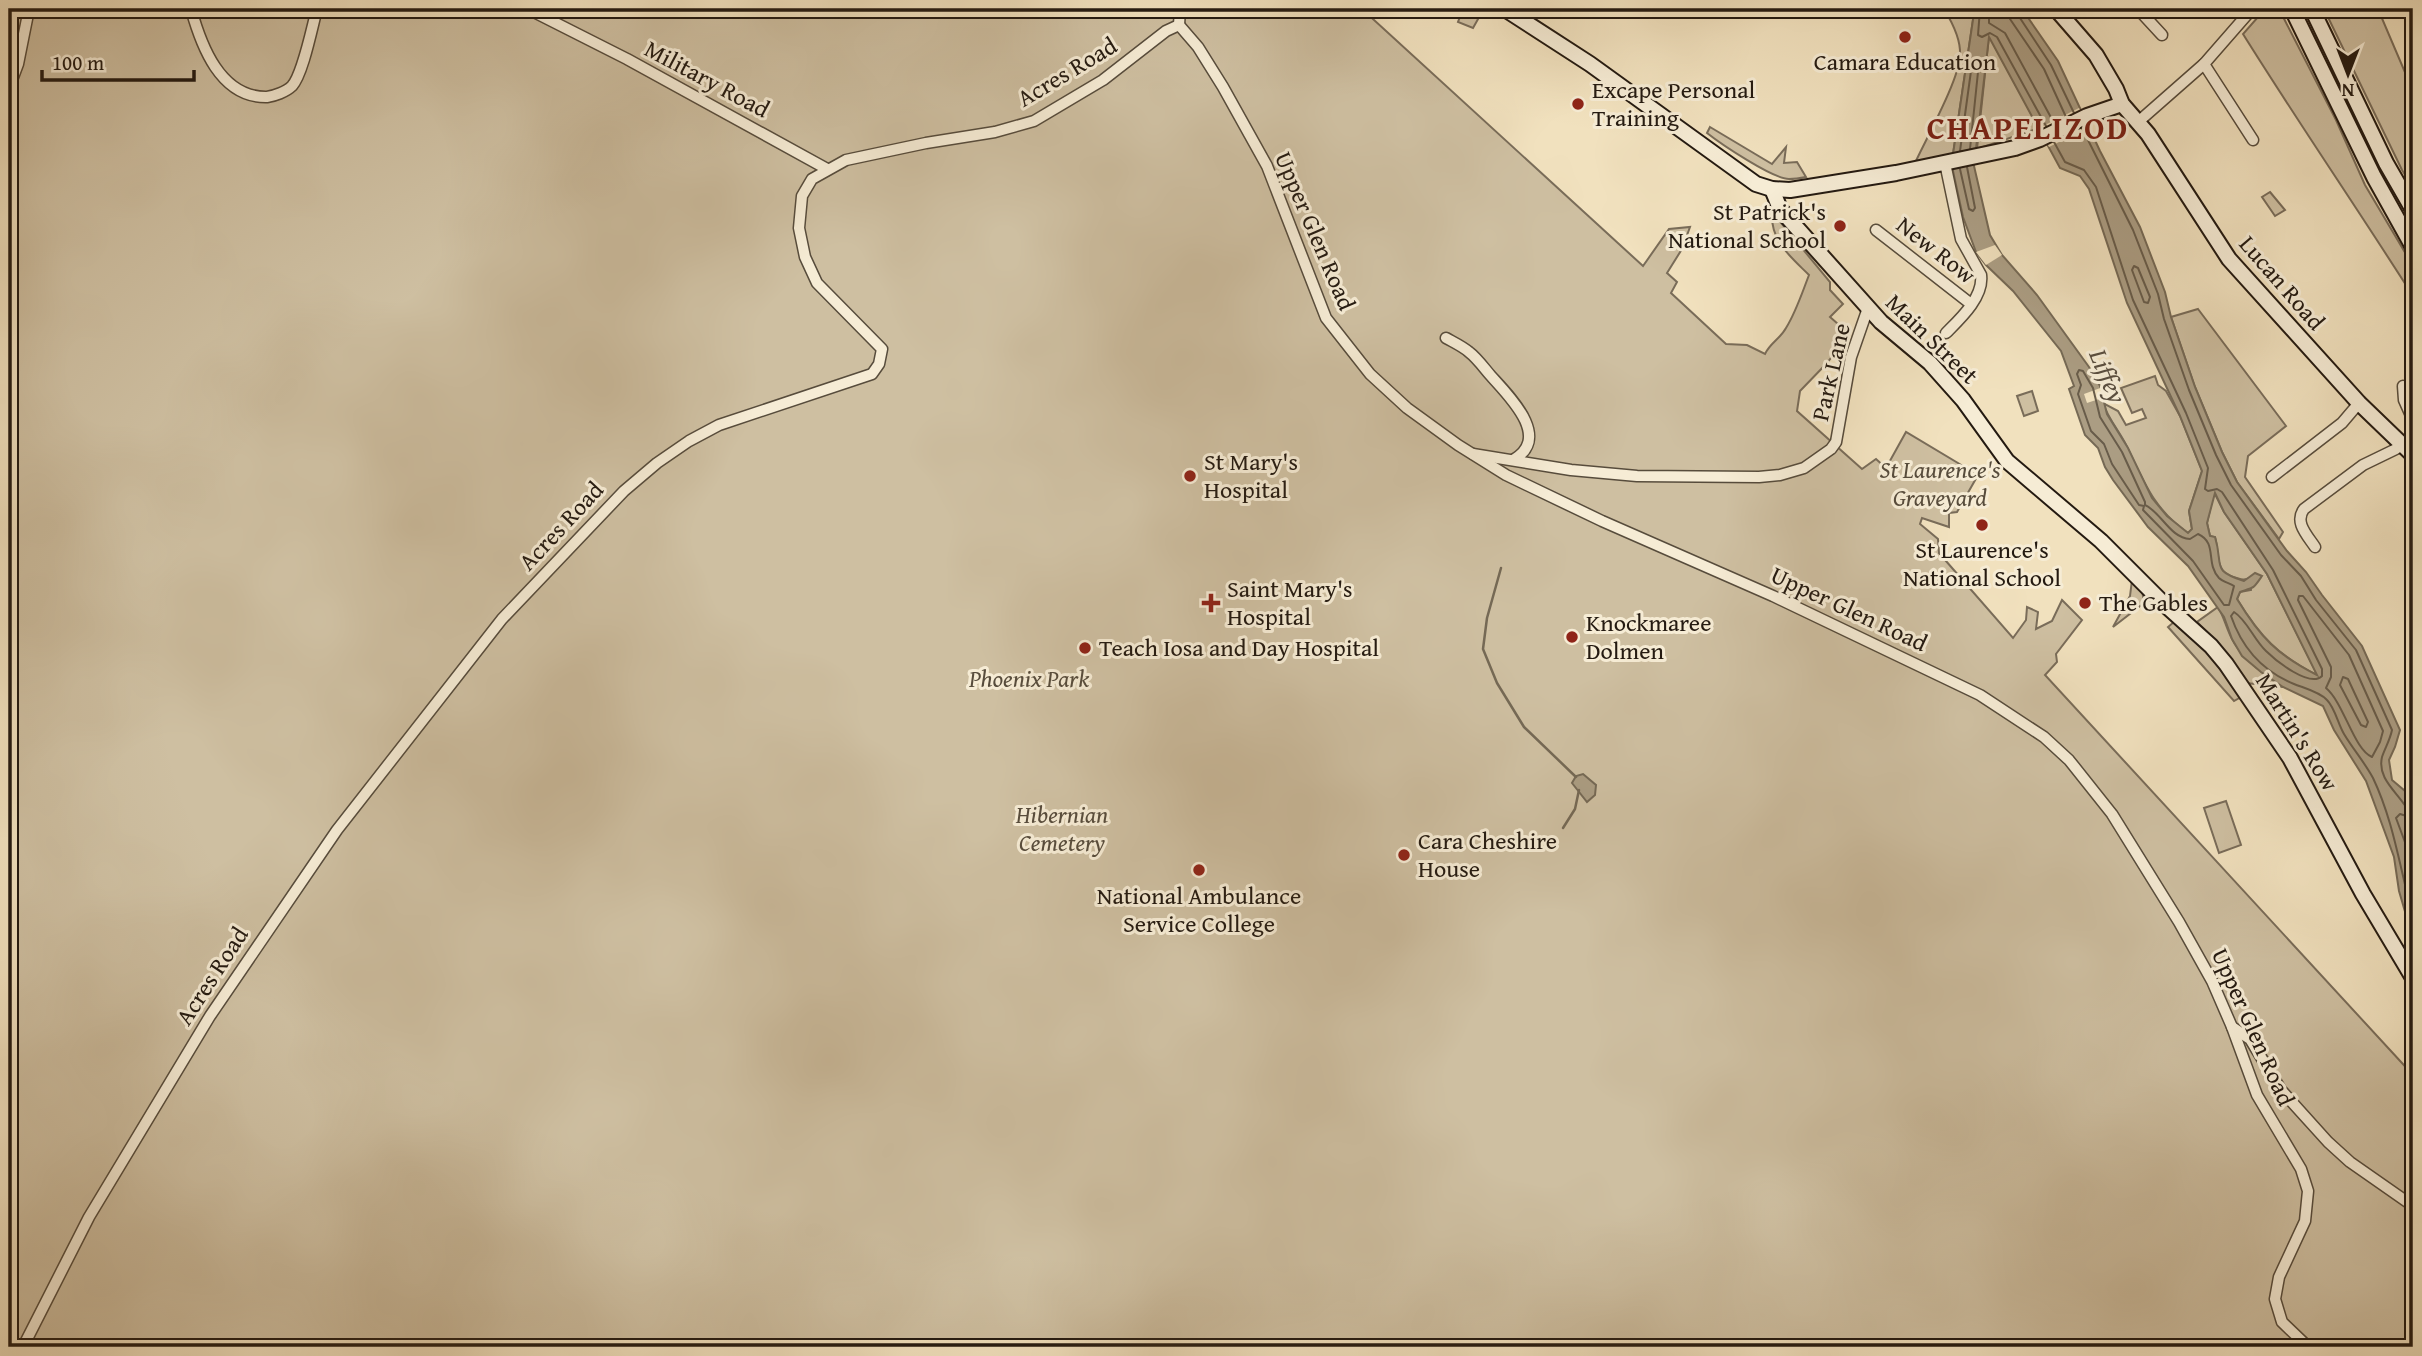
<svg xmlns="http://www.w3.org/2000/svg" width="2422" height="1356" viewBox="0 0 2422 1356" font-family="'Gentium Book Plus',serif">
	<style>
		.green { fill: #cebfa1; stroke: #796c59; stroke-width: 2 }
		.water { fill: #ab9d83; stroke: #756955; stroke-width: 2; fill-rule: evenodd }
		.pier { fill: #f1e1be }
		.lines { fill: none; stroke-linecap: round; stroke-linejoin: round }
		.shore { stroke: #685c4a; stroke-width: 2 }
		.stream { stroke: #756955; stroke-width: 2.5 }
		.street-casing { stroke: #574c3c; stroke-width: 13 }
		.secondary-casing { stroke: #241a11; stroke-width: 18 }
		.street { stroke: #f6ecd5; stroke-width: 10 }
		.secondary { stroke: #f6ecd5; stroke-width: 14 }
		.poi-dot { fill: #8f2418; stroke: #f6ecd5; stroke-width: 2.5 }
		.labels { text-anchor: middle; stroke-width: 6; stroke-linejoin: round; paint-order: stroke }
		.poi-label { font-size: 24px; fill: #241a11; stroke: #f6ecd5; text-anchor: start }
		.street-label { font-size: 24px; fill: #241a11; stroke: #f6ecd5 }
		.park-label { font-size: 24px; font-style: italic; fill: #574c3c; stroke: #f6ecd5 }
		.water-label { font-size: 26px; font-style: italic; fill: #5a4e3f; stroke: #f6ecd5 }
		.district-label { font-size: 32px; font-weight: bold; letter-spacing: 2px; fill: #7a1f14; stroke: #f6ecd5 }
	</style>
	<rect width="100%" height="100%" fill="#f1e1be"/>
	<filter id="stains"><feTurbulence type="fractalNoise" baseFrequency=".00286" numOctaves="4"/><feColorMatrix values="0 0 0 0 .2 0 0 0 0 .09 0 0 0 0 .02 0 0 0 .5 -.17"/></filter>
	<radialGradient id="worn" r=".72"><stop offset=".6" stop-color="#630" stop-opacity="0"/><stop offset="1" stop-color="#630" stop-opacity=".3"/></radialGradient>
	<g class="green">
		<path d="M9,9H1362L1643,266L1669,229L1690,227L1682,249L1667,273L1677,282L1671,293L1726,344L1747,345L1765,354C1770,343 1780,339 1786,328C1796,312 1802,293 1809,275C1790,256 1770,241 1772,212L1830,282V290L1843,304L1830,317L1838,324L1840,335L1844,334L1840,346L1827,363L1800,391L1797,411L1862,469L1876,459L1886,468L1906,432L1978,475L1957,512L1949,513V527L1922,518L1920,524L1938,539L1939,553L2013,638L2026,620L2027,607L2038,612L2036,629L2052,621L2062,600L2082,620L2056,654L2057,662L2045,675L2413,1075V1347H9Z"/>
		<polygon points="1463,9 1475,9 1482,12 1473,28 1458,22"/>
		<path d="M1944,9H1971L1974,13L1953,154L1915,163C1926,139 1960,78 1960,55C1961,40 1952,22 1944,9Z"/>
		<path d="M2265,9H2279L2336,120L2365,185L2413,266V296C2357,208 2298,122 2243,34Z"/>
		<polygon points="2324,9 2378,9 2413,91 2413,188 2402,170"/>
		<polygon points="1989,36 2039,128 1977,149"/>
		<path d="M1710,127L1772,164L1786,147L1784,163L1797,162L1806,177C1801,178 1795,179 1789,179C1773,179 1721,144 1707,133Z"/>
		<polygon points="2270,192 2285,210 2275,216 2262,197"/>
		<polygon points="2198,309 2286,426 2248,456 2245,477 2283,532 2279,539 2237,482 2222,452 2195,387 2171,317"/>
		<path d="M2155,376L2158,385L2166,391L2180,416L2202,471L2189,511L2192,529L2188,533C2156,511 2145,485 2129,451C2122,434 2109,421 2103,403L2118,411L2126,425L2146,418L2142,409L2132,413L2121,388Z"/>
		<polygon points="2032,391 2038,411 2024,416 2017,396"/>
		<path d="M2214,492L2224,512L2267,574L2318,676C2278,655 2261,638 2237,599L2240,592L2251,590L2250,578C2243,581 2241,579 2233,577C2214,571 2220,553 2215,537L2210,536L2207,523Z"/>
		<polygon points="2132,580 2142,589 2144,603 2113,627 2130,596"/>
		<path d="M2218,607C2224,617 2226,627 2231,637C2241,658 2264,675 2283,687L2246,683L2220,645L2197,622Z"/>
		<polygon points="2175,621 2211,657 2241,697 2234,701 2168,627"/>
		<polygon points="2226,801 2241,845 2219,853 2204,808"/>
	</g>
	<g class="water">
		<path d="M1971,9H2022L2058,61L2100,151L2140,227L2165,292L2171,317L2195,387L2222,452L2237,482L2287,551L2306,572L2322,595L2362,646L2400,730L2395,747L2389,760L2392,780L2405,791L2413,807V939L2399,891L2394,857L2366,781L2334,730L2323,706L2283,687L2261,672L2242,656L2232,639L2224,617L2188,566L2148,527L2113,480L2105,467L2098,448L2085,435L2069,389L2074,386L2061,351L2013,291L1986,265L1976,252L1963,217L1953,171V154L1974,13ZM1989,37L2060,168L2080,176L2089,189L2127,303L2180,416L2202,471L2189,511L2192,529L2188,533L2167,516L2152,498L2128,448L2107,414L2100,386L2089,367L2037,295L2002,255L1990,235L1974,166ZM2215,493L2224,512L2267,574L2317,675C2277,655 2260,637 2237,599L2240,592C2255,587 2253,589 2262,576L2255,573L2244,581C2210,570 2224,566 2215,537L2210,536L2207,523Z"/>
		<polygon points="1583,774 1596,785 1595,795 1587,802 1572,783 1576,776"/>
	</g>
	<g class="pier">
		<polygon points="2079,108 2089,127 2049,147 2039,128"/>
		<polygon points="1995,245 2002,255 1986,265 1976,252"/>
		<polygon points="2103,387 2105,397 2087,403 2084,394"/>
	</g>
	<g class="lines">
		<g class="shore">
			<polyline points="1980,9 1978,35 1982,37 1990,33 1997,37 2046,126"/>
			<polyline points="1989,9 1989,23 2005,33 2054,123"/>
			<polyline points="2008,9 2010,19 2044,69 2066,117"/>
			<polyline points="2017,9 2018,15 2051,65 2074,113"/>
			<path d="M2082,128L2133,230L2158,294L2164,319L2189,390L2216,455L2231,485L2281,555L2301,576L2316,600L2356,650L2392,730C2390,740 2385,748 2382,757C2377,778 2396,791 2406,807L2413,809"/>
			<path d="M2054,142L2065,162L2084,170L2096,187L2133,300L2186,413L2208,468L2205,489L2208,491L2217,489L2222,492L2273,570L2322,669V676C2310,688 2276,661 2266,651C2254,640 2247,620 2234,612L2231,616C2242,648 2262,671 2294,684C2304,688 2320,692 2327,700C2335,708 2338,724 2344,734C2353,749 2365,763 2373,778C2394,822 2400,870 2413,916"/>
			<polyline points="1960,151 1971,71 1975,68 1978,72 1970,149"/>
			<polyline points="1960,169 1969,209 1973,211 1975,208 1967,167"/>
			<polygon points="2134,266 2138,268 2150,297 2148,303 2144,302 2132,270"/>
			<path d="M2079,370L2083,371L2093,388L2100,417L2122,452L2145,502V505C2161,512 2170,538 2190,539L2198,534C2218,543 2205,563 2219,578C2223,582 2230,583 2234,586L2229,605H2224L2193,561L2143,510L2144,506L2139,505L2112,464L2104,444L2091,431L2078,394L2081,385L2077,374Z"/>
			<path d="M2299,596H2303L2349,655L2383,731L2380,742L2372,757C2354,750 2344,703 2326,688L2331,677V667L2298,600Z"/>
			<polygon points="2343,677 2348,679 2368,722 2366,727 2361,725 2340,685"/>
			<polyline points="2413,818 2400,814 2396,818 2409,853 2413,880"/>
		</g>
		<g class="stream">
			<polyline points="1501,568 1487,618 1483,649 1497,683 1524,727 1576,777"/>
			<polyline points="1563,828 1575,809 1579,790"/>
		</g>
		<defs>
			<g id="street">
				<path d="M191,9C201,45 220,98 267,97C274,96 286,92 292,86C303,74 312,27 317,9"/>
				<polyline points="528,9 627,59 827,169"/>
				<polyline points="2138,9 2162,35"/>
				<polyline points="1179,25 1198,47 1223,87 1267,166 1326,318 1370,374 1407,408 1458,445 1506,475 1602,521 1773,596 1980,695 2044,737 2069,760 2112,814 2179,922 2212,981 2232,1027 2257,1095 2301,1169 2308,1191 2305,1221 2279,1277 2275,1299 2282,1322 2305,1344 2312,1347"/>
				<polyline points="1179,25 1180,9"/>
				<polyline points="2204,64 2253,140"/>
				<polyline points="9,88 18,64 29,9"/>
				<polyline points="2138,122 2204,64 2252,9"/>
				<path d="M1945,163L1961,239L1981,275C1984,297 1960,319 1946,333"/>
				<polyline points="1876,230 1971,304"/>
				<path d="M1446,338C1453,342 1462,346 1469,352C1477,358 1484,368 1491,376C1510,397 1552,438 1513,460"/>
				<polyline points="2403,386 2404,400 2413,420"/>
				<polyline points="1473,454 1571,470 1637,476 1759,477 1780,475 1804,468 1831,449 1836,442 1851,357 1868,308"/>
				<polyline points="2272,477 2342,423 2359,403"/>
				<path d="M2315,547C2307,535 2294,522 2304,509L2363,465L2396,449L2401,444"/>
				<polyline points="2232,1027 2250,1039 2281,1090 2328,1142 2350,1162 2413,1206"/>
				<polyline points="23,1347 89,1217 210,1016 337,830 502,619 624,491 657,463 689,441 719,425 872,374 879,364 882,349 817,283 805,257 799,228 802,196 812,179 846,160 926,143 995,132 1034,121 1103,80 1166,31 1179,25"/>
			</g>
			<g id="secondary">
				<polyline points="1505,9 1590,64 1756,184 1772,189 1790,190 1896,173 2015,148 2040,139 2087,116 2122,104"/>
				<polyline points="2056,9 2096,55 2116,89 2122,104 2148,134 2229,259 2359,403 2413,455"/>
				<polyline points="2292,9 2374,177 2413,247"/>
				<polyline points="2312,9 2386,163 2413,210"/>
				<polyline points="1772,189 1780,209 1881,322 1930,363 1963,400 2007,461 2101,541 2161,601 2211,646 2226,664 2290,758 2363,894 2413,978"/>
			</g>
		</defs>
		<use href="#street" class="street-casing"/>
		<use href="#secondary" class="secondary-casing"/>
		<use href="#street" class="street"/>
		<use href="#secondary" class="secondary"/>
	</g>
	<g class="poi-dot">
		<circle cx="1905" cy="37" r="7"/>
		<circle cx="1578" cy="104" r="7"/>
		<circle cx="1840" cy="226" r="7"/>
		<circle cx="1190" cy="476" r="7"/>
		<circle cx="1982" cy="525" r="7"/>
		<path d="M1207.5 592.5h7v7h7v7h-7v7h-7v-7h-7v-7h7z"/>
		<circle cx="2085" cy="603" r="7"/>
		<circle cx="1572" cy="637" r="7"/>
		<circle cx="1085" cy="648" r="7"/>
		<circle cx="1404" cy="855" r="7"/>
		<circle cx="1199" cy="870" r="7"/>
	</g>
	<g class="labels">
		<g class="poi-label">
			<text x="1905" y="70" text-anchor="middle">Camara Education</text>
			<text x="1592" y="98">Excape Personal<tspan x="1592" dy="28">Training</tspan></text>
			<text x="1826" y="220" text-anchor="end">St Patrick's<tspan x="1826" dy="28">National School</tspan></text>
			<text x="1204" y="470">St Mary's<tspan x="1204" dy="28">Hospital</tspan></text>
			<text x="1982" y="558" text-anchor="middle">St Laurence's<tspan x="1982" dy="28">National School</tspan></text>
			<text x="1227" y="597">Saint Mary's<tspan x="1227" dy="28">Hospital</tspan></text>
			<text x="2099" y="611">The Gables</text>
			<text x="1586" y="631">Knockmaree<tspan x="1586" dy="28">Dolmen</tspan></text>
			<text x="1099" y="656">Teach Iosa and Day Hospital</text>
			<text x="1418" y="849">Cara Cheshire<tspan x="1418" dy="28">House</tspan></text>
			<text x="1199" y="904" text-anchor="middle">National Ambulance<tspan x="1199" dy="28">Service College</tspan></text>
		</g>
		<g class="street-label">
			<text transform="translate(1067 72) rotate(-31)" y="8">Acres Road</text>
			<text transform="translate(707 79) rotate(28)" y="8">Military Road</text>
			<text transform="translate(1315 231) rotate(67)" y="8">Upper Glen Road</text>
			<text transform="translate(1936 250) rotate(38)" y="8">New Row</text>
			<text transform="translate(2282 283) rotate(49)" y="8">Lucan Road</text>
			<text transform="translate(1932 339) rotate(44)" y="8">Main Street</text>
			<text transform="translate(1831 372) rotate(-77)" y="8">Park Lane</text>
			<text transform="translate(561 526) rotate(-47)" y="8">Acres Road</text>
			<text transform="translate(1849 609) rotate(25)" y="8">Upper Glen Road</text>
			<text transform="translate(2297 732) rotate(58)" y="8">Martin's Row</text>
			<text transform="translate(212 976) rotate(-57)" y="8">Acres Road</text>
			<text transform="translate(2253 1027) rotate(66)" y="8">Upper Glen Road</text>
		</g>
		<g class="park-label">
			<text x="1940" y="478">St Laurence's<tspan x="1940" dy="28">Graveyard</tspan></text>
			<text x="1029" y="687">Phoenix Park</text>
			<text x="1062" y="823">Hibernian<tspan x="1062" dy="28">Cemetery</tspan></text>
		</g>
		<g class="water-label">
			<text transform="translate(2108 376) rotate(67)" y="9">Liffey</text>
		</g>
		<g class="district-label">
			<text x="2028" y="139">CHAPELIZOD</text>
		</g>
	</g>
	<rect width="2422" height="1356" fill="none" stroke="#f1e1be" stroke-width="35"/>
	<rect x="10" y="10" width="2401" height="1335" fill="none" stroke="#241a11" stroke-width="3.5"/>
	<rect x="18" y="18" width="2387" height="1321" fill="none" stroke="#241a11" stroke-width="2"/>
	<g transform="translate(2348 74) rotate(180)" stroke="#f6ecd5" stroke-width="5" paint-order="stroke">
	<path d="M0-5L12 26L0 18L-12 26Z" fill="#241a11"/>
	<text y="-10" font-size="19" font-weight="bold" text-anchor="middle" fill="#241a11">N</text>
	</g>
	<path d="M42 70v10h152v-10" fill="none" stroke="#241a11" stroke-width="3.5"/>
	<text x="52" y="70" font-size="21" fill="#241a11" stroke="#f6ecd5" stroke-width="5" paint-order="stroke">100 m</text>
	<rect width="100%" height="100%" filter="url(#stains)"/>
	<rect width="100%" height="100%" fill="url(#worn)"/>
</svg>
